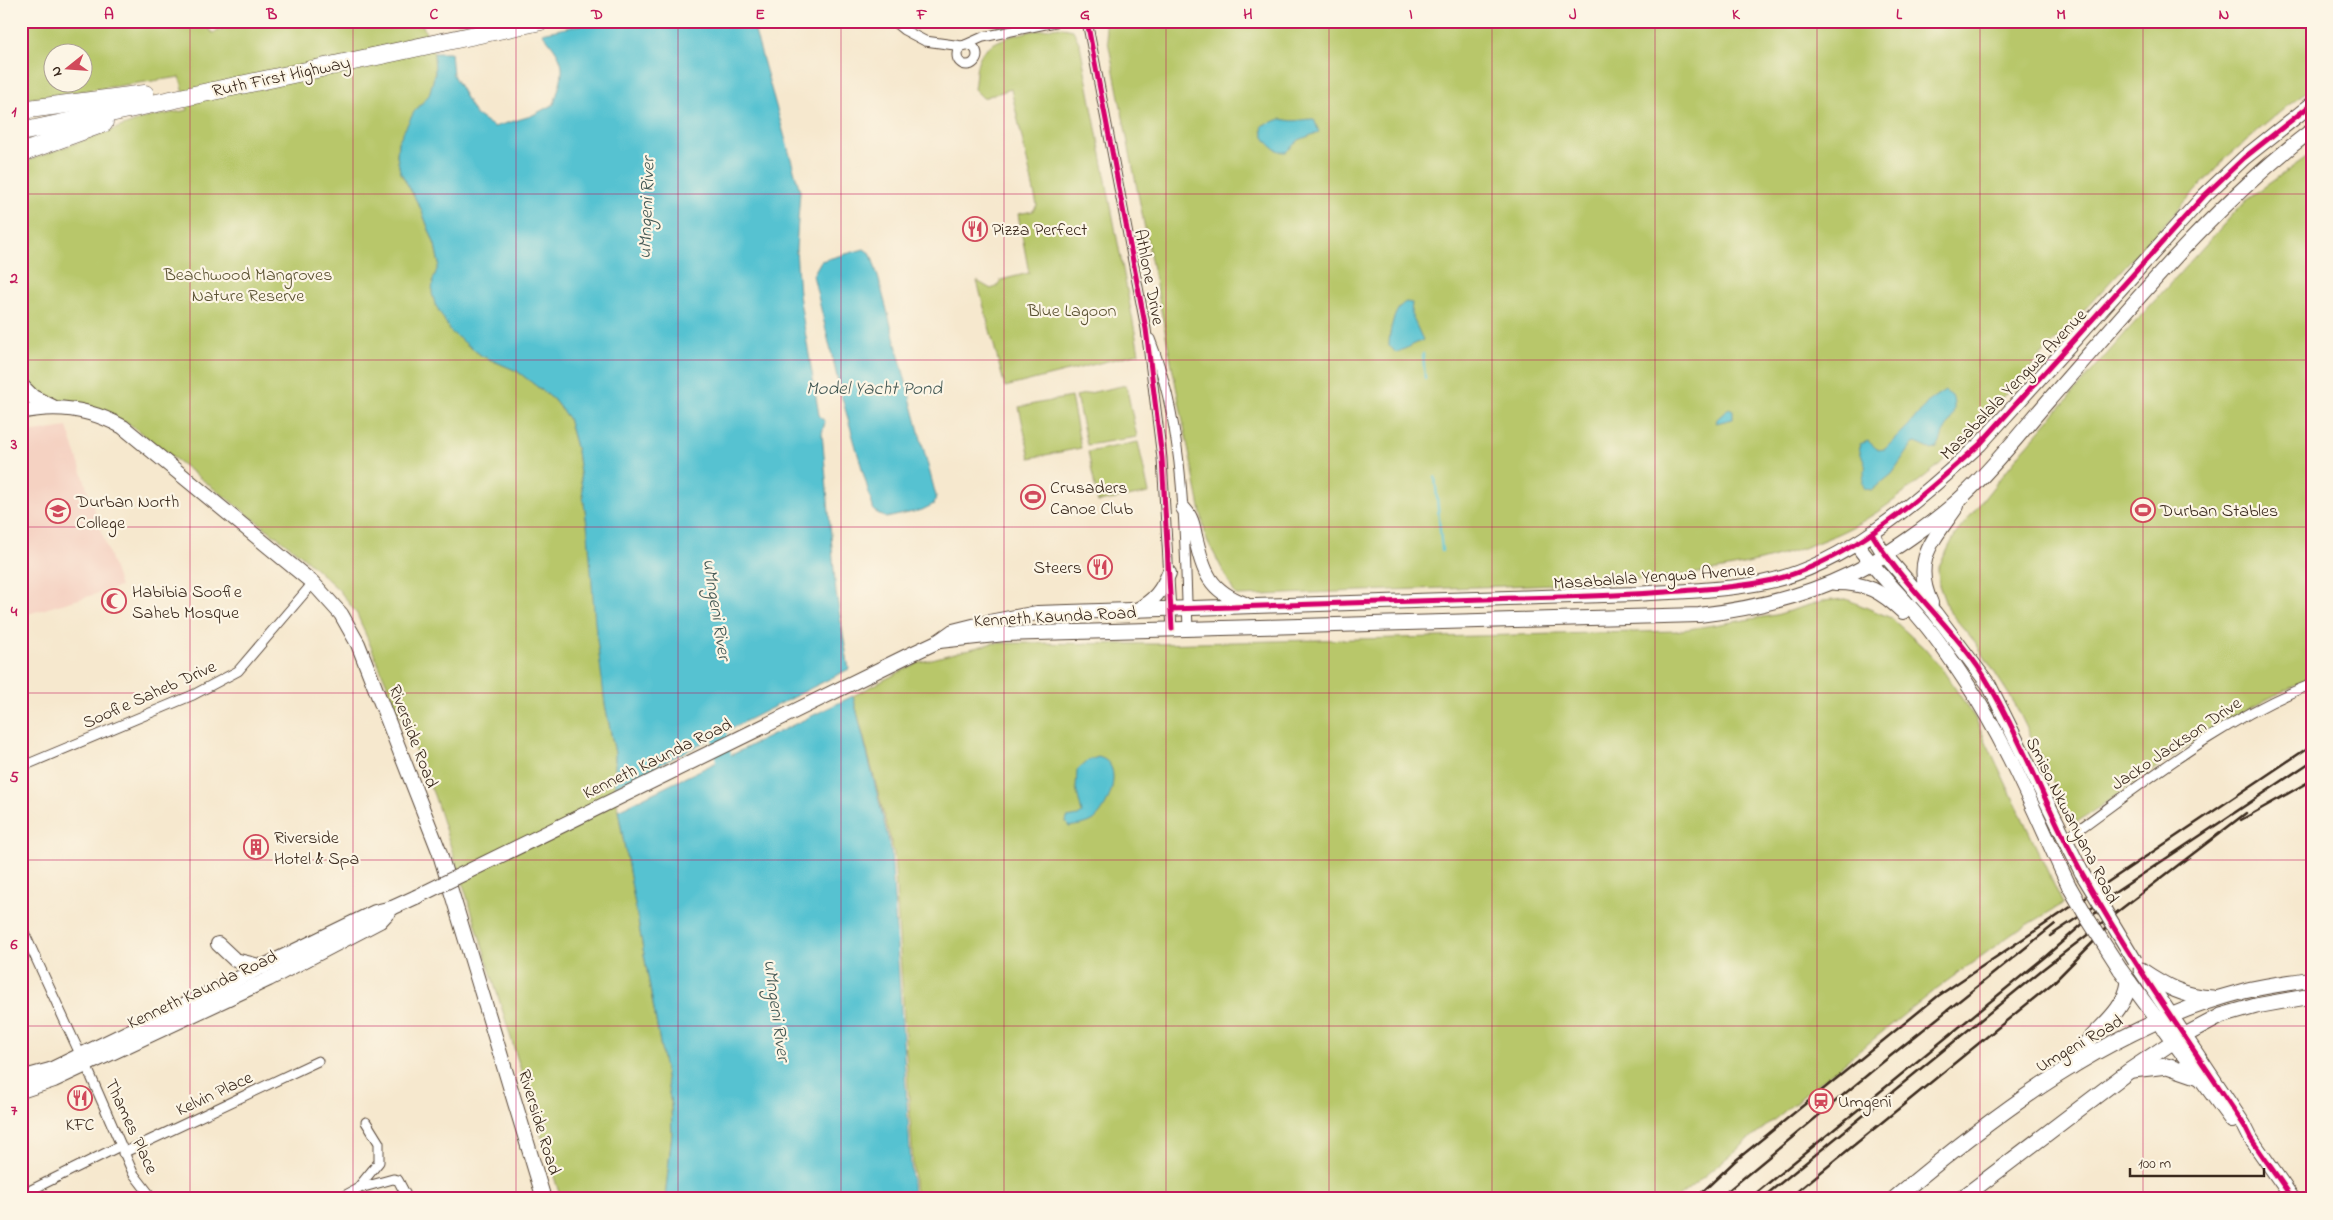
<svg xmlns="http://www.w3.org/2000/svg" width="2333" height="1220" viewBox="0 0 2333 1220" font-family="'Indie Flower',sans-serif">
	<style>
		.built { fill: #f5d2c2 }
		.green { fill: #b8c76a; stroke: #7a7844; fill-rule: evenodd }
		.water { fill: #57c2d1; stroke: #497678 }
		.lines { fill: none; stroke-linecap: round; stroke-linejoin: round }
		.stream { stroke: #57c2d1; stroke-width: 2.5 }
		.river { stroke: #57c2d1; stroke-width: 16 }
		.street-casing { stroke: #574638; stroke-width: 11 }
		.secondary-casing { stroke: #574638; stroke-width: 16 }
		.primary-casing { stroke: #574638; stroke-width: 17 }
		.highway-casing { stroke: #574638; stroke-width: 19 }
		.street { stroke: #fff; stroke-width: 9 }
		.secondary { stroke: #fff; stroke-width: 14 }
		.primary { stroke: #fff; stroke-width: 15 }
		.highway { stroke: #fff; stroke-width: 18 }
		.rail { stroke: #3b2a1e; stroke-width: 2.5 }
		.secondary-bridge-casing { stroke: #574638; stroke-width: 16; stroke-linecap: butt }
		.secondary-bridge { stroke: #fff; stroke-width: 14 }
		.cycleway-casing { stroke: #fcf5e5; stroke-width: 8 }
		.cycleway { stroke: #d6006c; stroke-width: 5 }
		.grid { fill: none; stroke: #c2185b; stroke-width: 1; stroke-opacity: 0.55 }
		.labels { text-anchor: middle; stroke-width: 4.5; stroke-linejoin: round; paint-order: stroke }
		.street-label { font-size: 18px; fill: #3b2a1e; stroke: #fcf5e5 }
		.poi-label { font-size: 18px; fill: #3b2a1e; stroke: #fcf5e5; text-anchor: start }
		.park-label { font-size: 18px; fill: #5a5131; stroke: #fcf5e5 }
		.water-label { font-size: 19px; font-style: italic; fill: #435854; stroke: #fcf5e5 }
		.neatline { fill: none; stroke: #c2185b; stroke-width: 2 }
		.grid-label { font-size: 16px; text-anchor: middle; font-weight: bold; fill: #c2185b }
	</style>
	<rect width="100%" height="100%" fill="#fcf5e5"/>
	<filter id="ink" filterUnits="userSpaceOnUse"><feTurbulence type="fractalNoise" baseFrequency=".02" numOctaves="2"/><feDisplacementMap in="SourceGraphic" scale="10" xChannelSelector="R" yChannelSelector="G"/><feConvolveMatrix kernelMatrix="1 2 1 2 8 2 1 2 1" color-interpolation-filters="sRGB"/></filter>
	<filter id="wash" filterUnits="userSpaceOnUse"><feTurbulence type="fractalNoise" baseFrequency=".0096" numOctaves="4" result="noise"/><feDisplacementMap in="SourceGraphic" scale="20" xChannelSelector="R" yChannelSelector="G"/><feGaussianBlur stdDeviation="1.12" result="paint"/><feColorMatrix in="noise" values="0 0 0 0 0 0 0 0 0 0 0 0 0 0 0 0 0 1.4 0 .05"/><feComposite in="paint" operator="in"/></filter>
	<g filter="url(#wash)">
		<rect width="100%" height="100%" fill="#f6e8ce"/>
		<polygon class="built" points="67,427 120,587 21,616 21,434"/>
		<g class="green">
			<path d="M21,21H208L209,30L213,33L221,30L225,21H421L434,53L435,73L430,95L398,142L397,156L400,171L421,209L435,245L439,264L466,344L482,356L517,371L553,399L568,418L577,451L588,532L605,704L615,753V787L618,810L671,1104L672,1133L665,1199H561L471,909L434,795L357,614L339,590L301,555L128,423L50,402L21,380V163L145,118L188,110L180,77L21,100ZM52,52H82V82H52Z"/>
			<path d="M1104,21H2312V88L2286,107L2228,156L1938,466C1910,488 1883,511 1852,527C1744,582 1622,581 1504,586C1415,589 1327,592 1239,596L1235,594L1206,538Z"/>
			<path d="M1059,27L1073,30L1080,45L1139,353L1005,387L977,281L991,289L996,287L1001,280L1029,273L1018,214L1033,211L1037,205L1011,89L983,98L974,89C976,80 975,64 981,55C993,35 1038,30 1059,27Z"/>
			<path d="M2312,153V678C2225,715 2152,772 2074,824L2015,704L1975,642L1948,610L1939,585L1938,568L1955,535L2022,451L2129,329L2246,200Z"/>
			<polygon points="1126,385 1137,437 1087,445 1076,396"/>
			<polygon points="1071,397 1081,448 1030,458 1019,407"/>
			<polygon points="1138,442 1149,493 1098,502 1088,452"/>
			<polygon points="1846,599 1891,618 1923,647 1942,669 1975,718 2063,904 2012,934 1932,992 1676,1199 915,1199 894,854 853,696 917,663 993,643 1157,644 1676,631 1776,615 1822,601"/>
		</g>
		<g class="water">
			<path d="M599,21H752L800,191L796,249L799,295L819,415L825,422L822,433L836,593L849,669L615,787V753L605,704L595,623L588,532L577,451L568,418L553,399L517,371L482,356L451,332L435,304L432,293L433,280L439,264L435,245L421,209L400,171L397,156L398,142L414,112L429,95L435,73L434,53H451L453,75L475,114L494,127L531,116L554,104C565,68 568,63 542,33Z"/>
			<path d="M1281,119C1298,123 1299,119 1314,119L1319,132L1299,140L1286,152C1274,153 1259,137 1263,125Z"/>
			<polygon points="864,249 871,254 879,280 936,496 934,504 922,510 886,518 874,511 841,394 813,275 821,261"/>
			<path d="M1406,302L1412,303L1411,314L1423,340L1396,353L1389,345C1389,333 1394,307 1406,302Z"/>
			<path d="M1945,391L1952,396C1958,410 1950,422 1943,433C1941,438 1941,443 1937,448L1932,450L1916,443L1913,444L1892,474L1872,490L1865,489C1859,480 1867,474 1865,464C1863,456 1858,453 1860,444L1868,441L1878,450L1885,449L1909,425L1928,402Z"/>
			<polygon points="1729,408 1733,410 1733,419 1716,423 1717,419"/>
			<polygon points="853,696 891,850 913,1199 665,1199 672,1133 671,1104 618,810"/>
			<path d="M1098,757C1126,763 1109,807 1095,819C1088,825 1077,825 1069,827L1066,822L1067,818L1078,816L1082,813L1076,788L1077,770L1087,761Z"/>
		</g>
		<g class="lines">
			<g class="stream">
				<polyline points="1423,354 1425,378"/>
				<polyline points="1435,477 1442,551"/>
			</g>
			<polyline class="river" points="716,713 727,780"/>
		</g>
	</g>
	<g filter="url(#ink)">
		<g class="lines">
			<defs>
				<g id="street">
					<polyline points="893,21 904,30 925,41 962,46"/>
					<polyline points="1087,21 1146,329 1162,458 1172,629"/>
					<circle cx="967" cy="55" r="10"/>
					<polyline points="965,45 983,37 1060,21"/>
					<path d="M1150,339C1186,430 1184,533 1188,629"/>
					<polyline points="21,767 193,695 238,671 313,583"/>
					<path d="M2064,840C2144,783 2220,720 2312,684"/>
					<polyline points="21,926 81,1056"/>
					<polyline points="86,1065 133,1173 153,1199"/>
					<polyline points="123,1153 318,1061"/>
					<polyline points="360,1188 393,1179 398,1180 408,1199"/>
					<polyline points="21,1195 120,1146"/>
					<polyline points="338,1199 357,1189 379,1162 379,1143 366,1122"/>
				</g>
				<g id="secondary">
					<polyline points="21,385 33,397 53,407"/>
					<path d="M21,412C56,404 91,409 123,427L313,583L341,614L358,644L439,851L544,1199"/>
					<path d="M1183,508C1191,516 1193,525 1195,536C1204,572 1208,590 1245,604"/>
					<polyline points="1872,534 1884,554 1935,613 1989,685 2082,873"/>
					<path d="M1857,545C1877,573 1902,596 1924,623C1939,641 1953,662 1966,682C2008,745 2037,818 2069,886"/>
					<path d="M1836,583C1867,583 1881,591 1903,612"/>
					<path d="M1931,603C1911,559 1934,540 1957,506"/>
					<path d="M1137,610C1154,600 1162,591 1169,573"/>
					<path d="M939,641L1005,634L1699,615C1750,609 1803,597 1850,574C1884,558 1937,521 1965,494C1995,466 2021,432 2048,401C2131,307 2212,206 2312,130"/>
					<path d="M907,656L939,641L953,631L989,622L1037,613L1636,594C1677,591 1720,591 1761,583C1845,567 1918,500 1980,444L2204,196L2244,158L2312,104"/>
					<polyline points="218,944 235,960 263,967"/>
					<polyline points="2120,969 2232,1121"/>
					<polyline points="2142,972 2244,1125 2251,1139 2293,1199"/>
					<polyline points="21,1078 50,1070 375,912 392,908 416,897"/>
					<polyline points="21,1091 54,1080 269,979 380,921 392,908"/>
				</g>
				<g id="primary">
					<path d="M2141,970C2165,986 2184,997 2213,998"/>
					<path d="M2071,1067C2084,1034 2124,1019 2129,982"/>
					<polyline points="2133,1070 2167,1066 2199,1077"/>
					<path d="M1894,1199C1997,1112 2111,1025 2244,991C2267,985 2289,983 2312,979"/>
					<polyline points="1961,1199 2129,1071 2174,1041 2221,1016 2256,1006 2312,996"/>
				</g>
				<g id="highway">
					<polyline points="21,110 145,94"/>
					<polyline points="21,132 541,21"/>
					<polyline points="21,153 104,123"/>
				</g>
			</defs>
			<use href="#street" class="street-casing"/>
			<use href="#secondary" class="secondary-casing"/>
			<use href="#primary" class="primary-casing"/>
			<use href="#highway" class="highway-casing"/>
			<use href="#street" class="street"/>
			<use href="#secondary" class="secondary"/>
			<use href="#primary" class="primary"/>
			<use href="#highway" class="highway"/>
			<g class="rail">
				<polyline points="2241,820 2312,780"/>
				<polyline points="2050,936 2312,761"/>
				<polyline points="1695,1199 1735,1161 1938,996 2312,745"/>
				<polyline points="1718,1199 1883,1062 2055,924"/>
				<polyline points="1749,1199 2046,956 2101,908"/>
				<polyline points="1761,1199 2043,969 2246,813"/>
				<polyline points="1788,1199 2054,982 2115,920"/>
			</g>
			<defs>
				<g id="secondary-bridge">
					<polyline points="2082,873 2135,961"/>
					<polyline points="2069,886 2088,919 2120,969"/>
					<polyline points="416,897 907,656"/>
				</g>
			</defs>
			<use href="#secondary-bridge" class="secondary-bridge-casing"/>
			<use href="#secondary-bridge" class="secondary-bridge"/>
			<defs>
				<g id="cycleway">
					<polyline points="1087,21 1146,329 1162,458 1172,629"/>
					<path d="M1872,534C1905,589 1958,630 1990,686C2025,746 2048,812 2082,873C2130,960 2189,1042 2244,1125L2251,1139L2293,1199"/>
					<path d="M1171,609C1287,605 1402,601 1518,598C1573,597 1627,595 1681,591C1726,587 1769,586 1811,567C1875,540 1929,490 1980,444L2204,196L2244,158L2312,104"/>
				</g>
			</defs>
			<use href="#cycleway" class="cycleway-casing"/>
			<use href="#cycleway" class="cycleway"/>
		</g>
	</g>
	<path class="grid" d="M190,21V1199M353,21V1199M516,21V1199M678,21V1199M841,21V1199M1004,21V1199M1166,21V1199M1329,21V1199M1492,21V1199M1655,21V1199M1817,21V1199M1980,21V1199M2143,21V1199M21,194H2312M21,360H2312M21,527H2312M21,693H2312M21,860H2312M21,1026H2312"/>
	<defs>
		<symbol id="restaurant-ring" viewBox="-11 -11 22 22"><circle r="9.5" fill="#fcf5e5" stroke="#d1495b" stroke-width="1.5"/><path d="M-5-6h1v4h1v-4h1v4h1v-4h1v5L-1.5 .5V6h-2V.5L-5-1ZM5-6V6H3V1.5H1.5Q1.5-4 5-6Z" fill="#d1495b"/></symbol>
		<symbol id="stadium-ring" viewBox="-11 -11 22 22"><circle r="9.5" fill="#fcf5e5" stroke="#d1495b" stroke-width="1.5"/><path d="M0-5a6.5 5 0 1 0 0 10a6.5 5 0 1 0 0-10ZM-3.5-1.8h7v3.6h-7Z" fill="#d1495b"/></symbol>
		<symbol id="school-ring" viewBox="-11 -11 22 22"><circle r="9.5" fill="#fcf5e5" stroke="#d1495b" stroke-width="1.5"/><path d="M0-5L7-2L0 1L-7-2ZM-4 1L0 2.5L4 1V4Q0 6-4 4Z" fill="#d1495b"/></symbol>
		<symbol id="mosque-ring" viewBox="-11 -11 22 22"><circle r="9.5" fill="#fcf5e5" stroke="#d1495b" stroke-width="1.5"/><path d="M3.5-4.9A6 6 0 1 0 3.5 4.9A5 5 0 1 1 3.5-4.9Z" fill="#d1495b"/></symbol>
		<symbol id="building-ring" viewBox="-11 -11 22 22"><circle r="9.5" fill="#fcf5e5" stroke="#d1495b" stroke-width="1.5"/><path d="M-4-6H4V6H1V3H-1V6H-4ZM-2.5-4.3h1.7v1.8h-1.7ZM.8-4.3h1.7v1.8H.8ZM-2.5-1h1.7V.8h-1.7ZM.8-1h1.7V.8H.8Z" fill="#d1495b"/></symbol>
		<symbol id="station-ring" viewBox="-11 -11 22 22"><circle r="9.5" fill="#fcf5e5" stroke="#d1495b" stroke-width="1.5"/><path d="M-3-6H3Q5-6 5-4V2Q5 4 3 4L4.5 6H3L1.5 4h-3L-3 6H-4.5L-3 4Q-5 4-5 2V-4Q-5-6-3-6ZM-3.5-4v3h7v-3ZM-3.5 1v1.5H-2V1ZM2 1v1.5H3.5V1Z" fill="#d1495b"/></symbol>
	</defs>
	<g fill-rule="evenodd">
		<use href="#restaurant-ring" x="961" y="215" width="28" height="28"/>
		<use href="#stadium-ring" x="1019" y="483" width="28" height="28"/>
		<use href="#stadium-ring" x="2129" y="496" width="28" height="28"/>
		<use href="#school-ring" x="44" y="497" width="28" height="28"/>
		<use href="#restaurant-ring" x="1086" y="553" width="28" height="28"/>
		<use href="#mosque-ring" x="100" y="587" width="28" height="28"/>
		<use href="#building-ring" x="242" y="833" width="28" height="28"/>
		<use href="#restaurant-ring" x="66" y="1084" width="28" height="28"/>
		<use href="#station-ring" x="1807" y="1087" width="28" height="28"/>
	</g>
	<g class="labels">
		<g class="street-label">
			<text transform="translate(281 76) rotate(-12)" y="6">Ruth First Highway</text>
			<text transform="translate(1150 277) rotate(79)" y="6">Athlone Drive</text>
			<text transform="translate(2013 384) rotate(-46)" y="6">Masabalala Yengwa Avenue</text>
			<text transform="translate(1654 576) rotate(-4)" y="6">Masabalala Yengwa Avenue</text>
			<text transform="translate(1055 616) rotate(-3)" y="6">Kenneth Kaunda Road</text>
			<text transform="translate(149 694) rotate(-24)" y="6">Soofie Saheb Drive</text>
			<text transform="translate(414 736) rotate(69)" y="6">Riverside Road</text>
			<text transform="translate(2176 743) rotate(-34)" y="6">Jacko Jackson Drive</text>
			<text transform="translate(657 758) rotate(-26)" y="6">Kenneth Kaunda Road</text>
			<text transform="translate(2073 820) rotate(63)" y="6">Smiso Nkwanyana Road</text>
			<text transform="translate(202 989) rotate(-25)" y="6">Kenneth Kaunda Road</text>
			<text transform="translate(2079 1043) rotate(-30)" y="6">Umgeni Road</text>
			<text transform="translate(214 1093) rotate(-25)" y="6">Kelvin Place</text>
			<text transform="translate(540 1122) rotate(73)" y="6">Riverside Road</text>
			<text transform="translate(132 1126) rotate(65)" y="6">Thames Place</text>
		</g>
		<g class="poi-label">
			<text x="992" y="235">Pizza Perfect</text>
			<text x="1050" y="493">Crusaders<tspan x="1050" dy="21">Canoe Club</tspan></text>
			<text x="76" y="507">Durban North<tspan x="76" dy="21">College</tspan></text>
			<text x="2160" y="516">Durban Stables</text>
			<text x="1082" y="573" text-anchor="end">Steers</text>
			<text x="132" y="597">Habibia Soofie<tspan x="132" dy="21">Saheb Mosque</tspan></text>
			<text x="274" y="843">Riverside<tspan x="274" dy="21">Hotel &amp; Spa</tspan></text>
			<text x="1838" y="1107">Umgeni</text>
			<text x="80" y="1130" text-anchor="middle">KFC</text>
		</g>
		<g class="park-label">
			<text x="248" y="280">Beachwood Mangroves<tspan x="248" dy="21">Nature Reserve</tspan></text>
			<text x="1072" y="316">Blue Lagoon</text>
		</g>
		<g class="water-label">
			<text transform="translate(645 208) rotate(-88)" y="7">uMngeni River</text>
			<text x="874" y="394">Model Yacht Pond</text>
			<text transform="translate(718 609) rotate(81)" y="7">uMngeni River</text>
			<text transform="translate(778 1010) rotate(82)" y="7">uMngeni River</text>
		</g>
	</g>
	<rect width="2333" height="1220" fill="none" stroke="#fcf5e5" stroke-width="55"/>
	<g transform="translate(68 68) rotate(253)"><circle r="24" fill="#fcf5e5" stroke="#afa495"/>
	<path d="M0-4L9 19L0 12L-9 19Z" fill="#d1495b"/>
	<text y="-8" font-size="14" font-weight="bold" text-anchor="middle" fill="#3b2a1e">N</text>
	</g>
	<path d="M2130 1168v8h134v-8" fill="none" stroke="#3b2a1e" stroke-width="2.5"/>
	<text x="2138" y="1168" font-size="15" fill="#3b2a1e" stroke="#fcf5e5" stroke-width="4" paint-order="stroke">100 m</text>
	<rect x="28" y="28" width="2278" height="1164" class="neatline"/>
	<g class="grid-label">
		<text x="109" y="19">A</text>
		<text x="272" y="19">B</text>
		<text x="434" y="19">C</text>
		<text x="597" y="19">D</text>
		<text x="760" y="19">E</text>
		<text x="922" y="19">F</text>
		<text x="1085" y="19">G</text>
		<text x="1248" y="19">H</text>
		<text x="1411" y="19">I</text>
		<text x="1573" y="19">J</text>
		<text x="1736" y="19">K</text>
		<text x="1899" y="19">L</text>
		<text x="2061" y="19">M</text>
		<text x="2224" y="19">N</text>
		<text x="14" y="116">1</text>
		<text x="14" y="283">2</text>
		<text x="14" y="449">3</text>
		<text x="14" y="616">4</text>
		<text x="14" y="782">5</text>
		<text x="14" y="949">6</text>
		<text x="14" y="1115">7</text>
	</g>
</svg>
